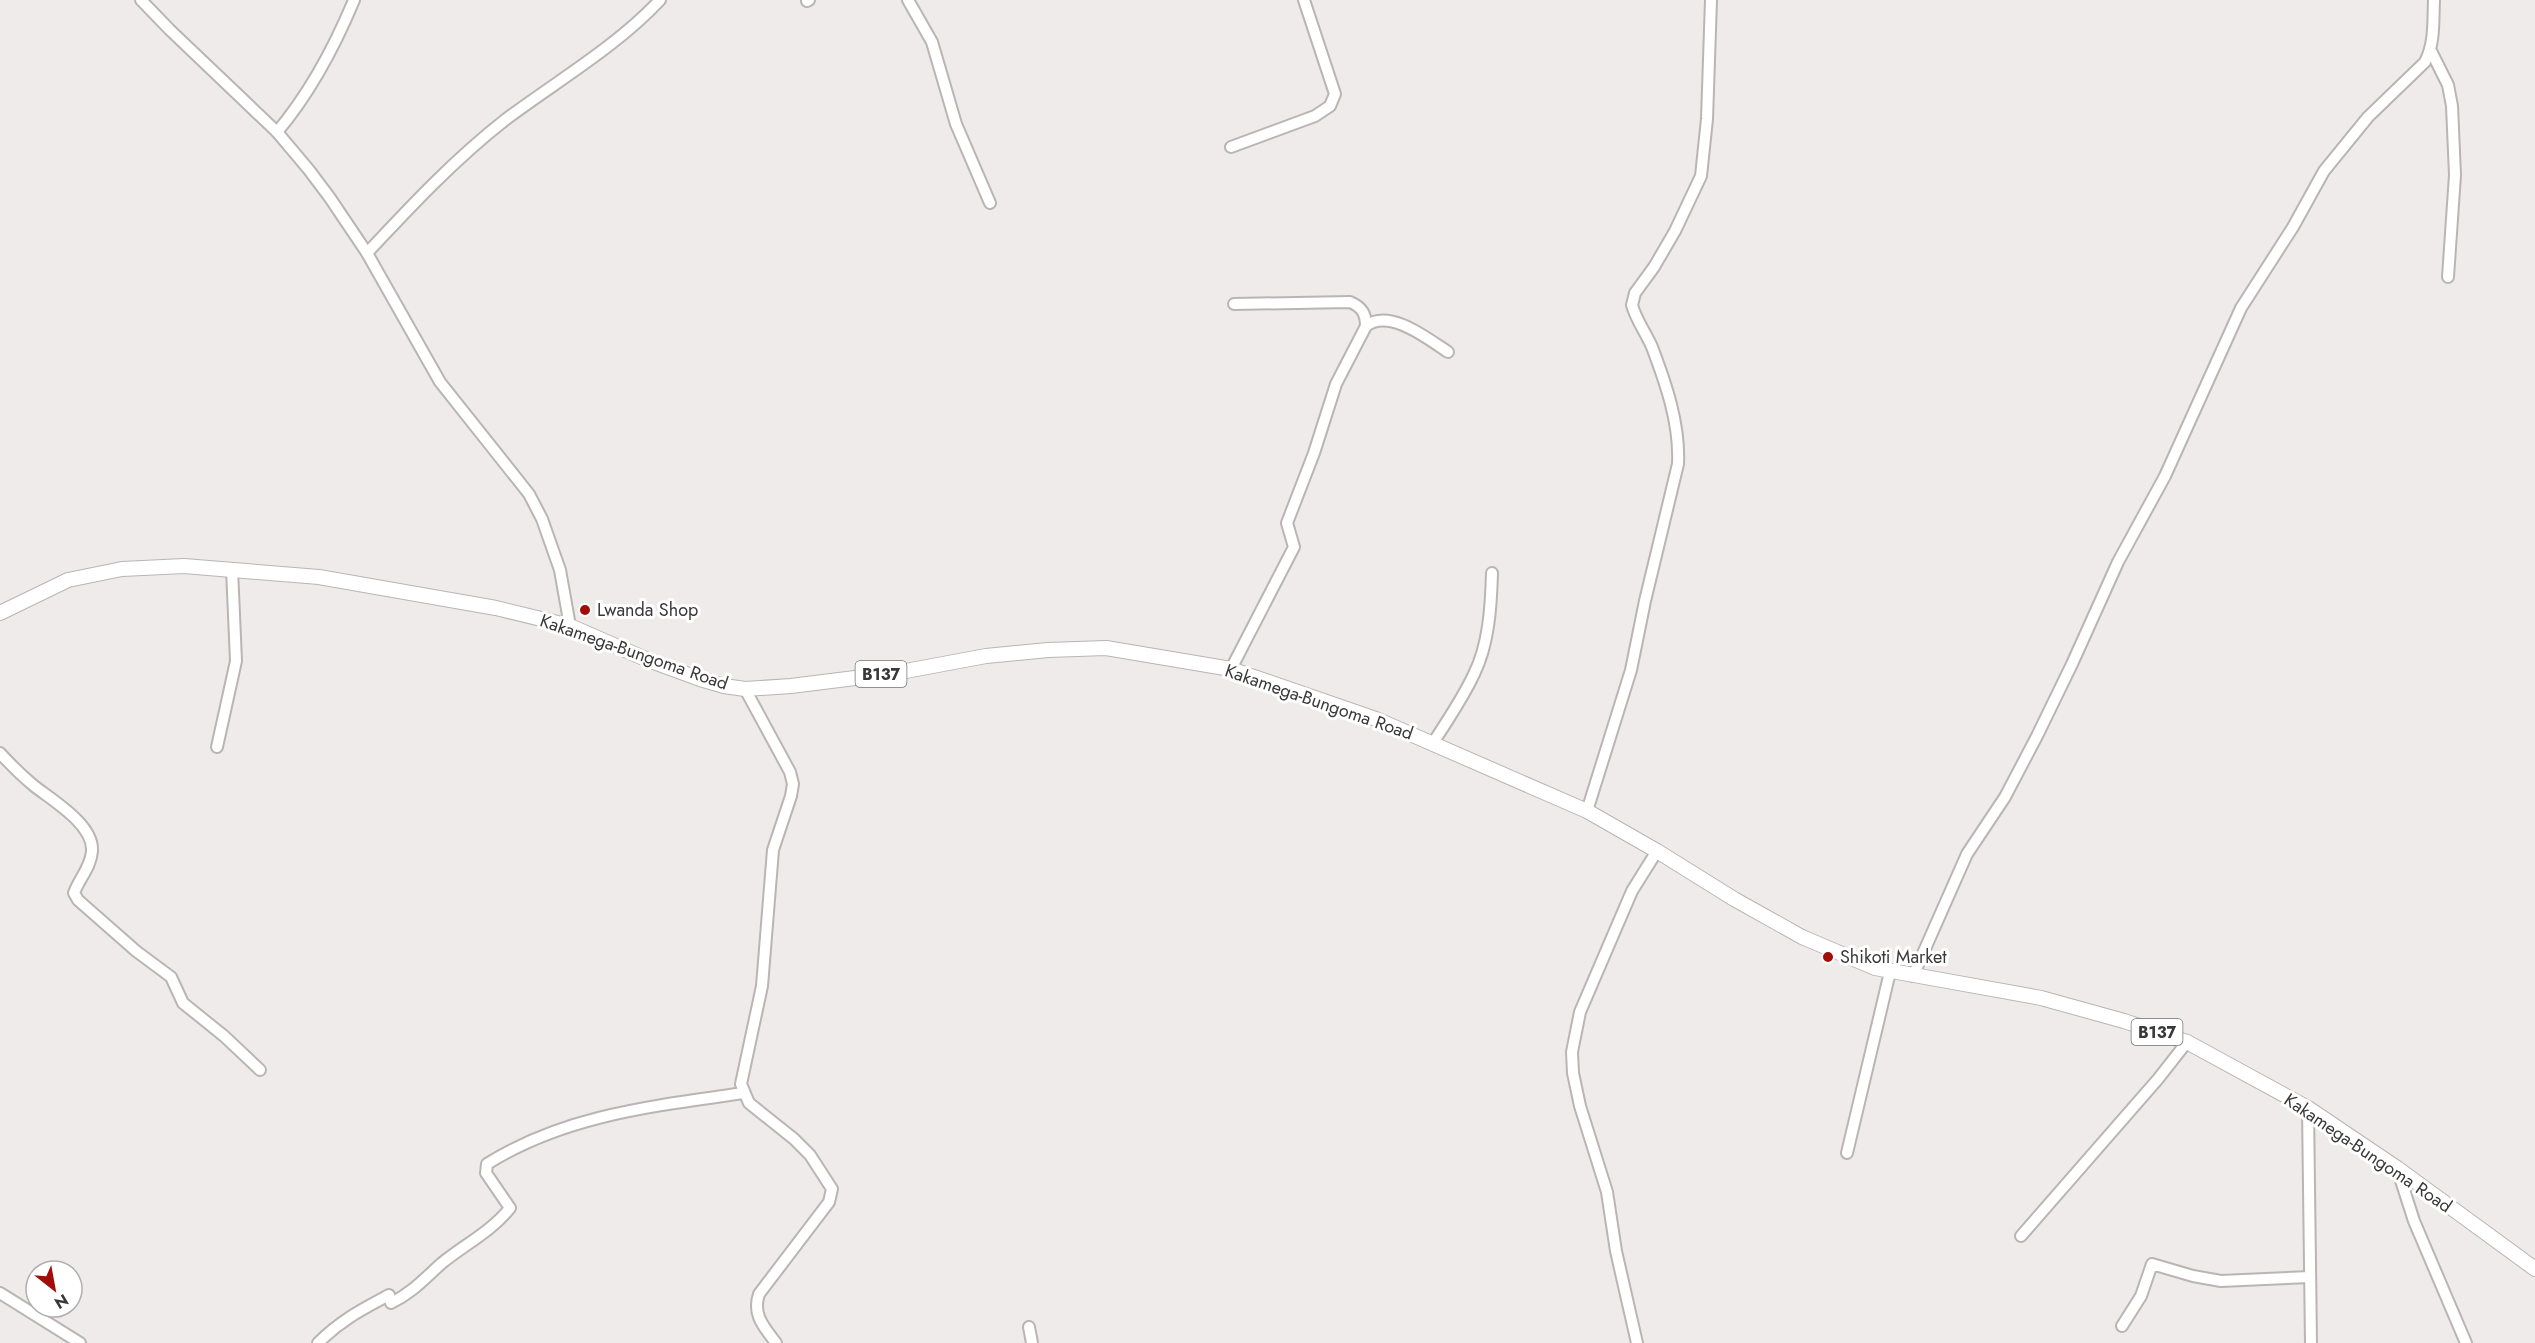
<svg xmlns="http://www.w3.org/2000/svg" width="2535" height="1343" viewBox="0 0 2535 1343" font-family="Jost,sans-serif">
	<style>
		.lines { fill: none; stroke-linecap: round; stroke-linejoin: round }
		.minor-casing { stroke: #b9b5b4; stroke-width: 14 }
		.major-casing { stroke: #b9b5b4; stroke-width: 16 }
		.minor { stroke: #fff; stroke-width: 10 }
		.major { stroke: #fff; stroke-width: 14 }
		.poi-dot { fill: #a30d08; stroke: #fff; stroke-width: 2 }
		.labels { text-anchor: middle; stroke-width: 6; stroke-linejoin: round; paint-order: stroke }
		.shield { fill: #fff; stroke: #757474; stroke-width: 1.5 }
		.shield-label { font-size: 16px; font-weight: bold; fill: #3a3838 }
		.poi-label { font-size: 18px; fill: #3a3838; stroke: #fff; text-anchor: start }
		.street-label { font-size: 18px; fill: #3a3838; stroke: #fff }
	</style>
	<rect width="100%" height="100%" fill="#efebea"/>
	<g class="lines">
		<defs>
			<g id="minor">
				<polyline points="141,0 170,30 277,132 309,170 330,198 367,253 440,382 529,494 542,519 560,570 570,626"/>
				<polyline points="908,0 932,42 956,124 990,203"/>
				<polyline points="807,1 809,0"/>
				<polyline points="2431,51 2448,85 2452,106 2455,175 2448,277"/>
				<path d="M277,132C310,93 334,48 354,0"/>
				<polyline points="1231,147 1315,116 1330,106 1335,94 1304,0"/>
				<path d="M367,253C411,206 455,159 505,120C557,81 616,47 660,0"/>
				<path d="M1366,326C1390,308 1428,339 1448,352"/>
				<path d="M1231,669L1294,547L1287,523L1314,453L1336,384L1366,326C1366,314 1362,307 1350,302L1234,304"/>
				<path d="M745,689L790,772L793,784L791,796L773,850L762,986L741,1084L749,1103L794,1139L810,1155L832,1189L829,1202L759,1294C752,1315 764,1327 776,1343"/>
				<path d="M1433,743C1447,721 1463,698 1474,674C1489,644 1491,606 1492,573"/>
				<polyline points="217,747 236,661 232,569"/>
				<path d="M0,753C10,764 21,775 33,785C50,799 94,824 92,851C91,867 79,879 74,893L78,900L136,951L171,977L183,1003L224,1036L260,1070"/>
				<path d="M1587,811L1631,670L1645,601L1678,464C1680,424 1666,384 1652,347C1646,333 1636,320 1632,305L1635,293L1654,267L1675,231L1701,176L1707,119L1711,0"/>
				<path d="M1913,976L1967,854L2005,797L2037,736L2072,664L2118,562L2165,476L2241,308L2293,227L2324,171L2368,117L2425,62C2435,43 2433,21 2434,0"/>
				<polyline points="2308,1108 2311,1343"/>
				<polyline points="1847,1153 1890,972"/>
				<polyline points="2397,1168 2414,1221 2466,1343"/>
				<polyline points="2021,1236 2158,1079 2187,1042"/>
				<polyline points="0,1293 80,1343"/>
				<polyline points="2122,1326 2141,1296 2152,1264 2193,1276 2221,1281 2310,1277"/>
				<polyline points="1029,1327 1032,1343"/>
				<path d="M318,1343C341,1320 361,1310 389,1295L391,1303C412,1293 425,1278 442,1263C464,1245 492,1231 510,1208L486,1173L487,1164C565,1115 654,1106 744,1093"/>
				<polyline points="1637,1343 1616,1251 1607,1192 1580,1106 1573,1073 1572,1052 1580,1012 1632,891 1657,851"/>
			</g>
			<polyline id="major" points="0,613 68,580 122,569 184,566 319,577 496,608 570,626 648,660 700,679 724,686 745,689 791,686 895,673 986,656 1048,650 1106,648 1231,669 1376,719 1587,811 1657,851 1734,899 1802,937 1875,968 2041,998 2124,1021 2187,1042 2308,1108 2397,1168 2535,1269"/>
		</defs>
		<use href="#minor" class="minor-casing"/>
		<use href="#major" class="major-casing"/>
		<use href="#minor" class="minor"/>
		<use href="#major" class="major"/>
	</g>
	<g class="poi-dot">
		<circle cx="585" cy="610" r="6"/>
		<circle cx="1828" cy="957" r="6"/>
	</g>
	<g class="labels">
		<g class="shield">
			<rect x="855.5" y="661" width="51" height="26" rx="4.5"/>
			<rect x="2131.5" y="1019" width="51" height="26" rx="4.5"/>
		</g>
		<g class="shield-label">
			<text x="881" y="680">B137</text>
			<text x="2157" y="1038">B137</text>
		</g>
		<g class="poi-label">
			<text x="597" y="616">Lwanda Shop</text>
			<text x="1840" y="963">Shikoti Market</text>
		</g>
		<g class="street-label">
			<text transform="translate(634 652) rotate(19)" y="6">Kakamega-Bungoma Road</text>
			<text transform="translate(1319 702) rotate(19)" y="6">Kakamega-Bungoma Road</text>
			<text transform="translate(2368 1153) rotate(34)" y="6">Kakamega-Bungoma Road</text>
		</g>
	</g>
	<g transform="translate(54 1289) rotate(149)"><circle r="28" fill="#ffffff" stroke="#b0afaf" stroke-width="1.5"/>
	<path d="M0-4.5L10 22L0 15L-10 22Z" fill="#a30d08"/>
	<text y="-9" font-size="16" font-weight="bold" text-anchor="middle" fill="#3a3838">N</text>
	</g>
</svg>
